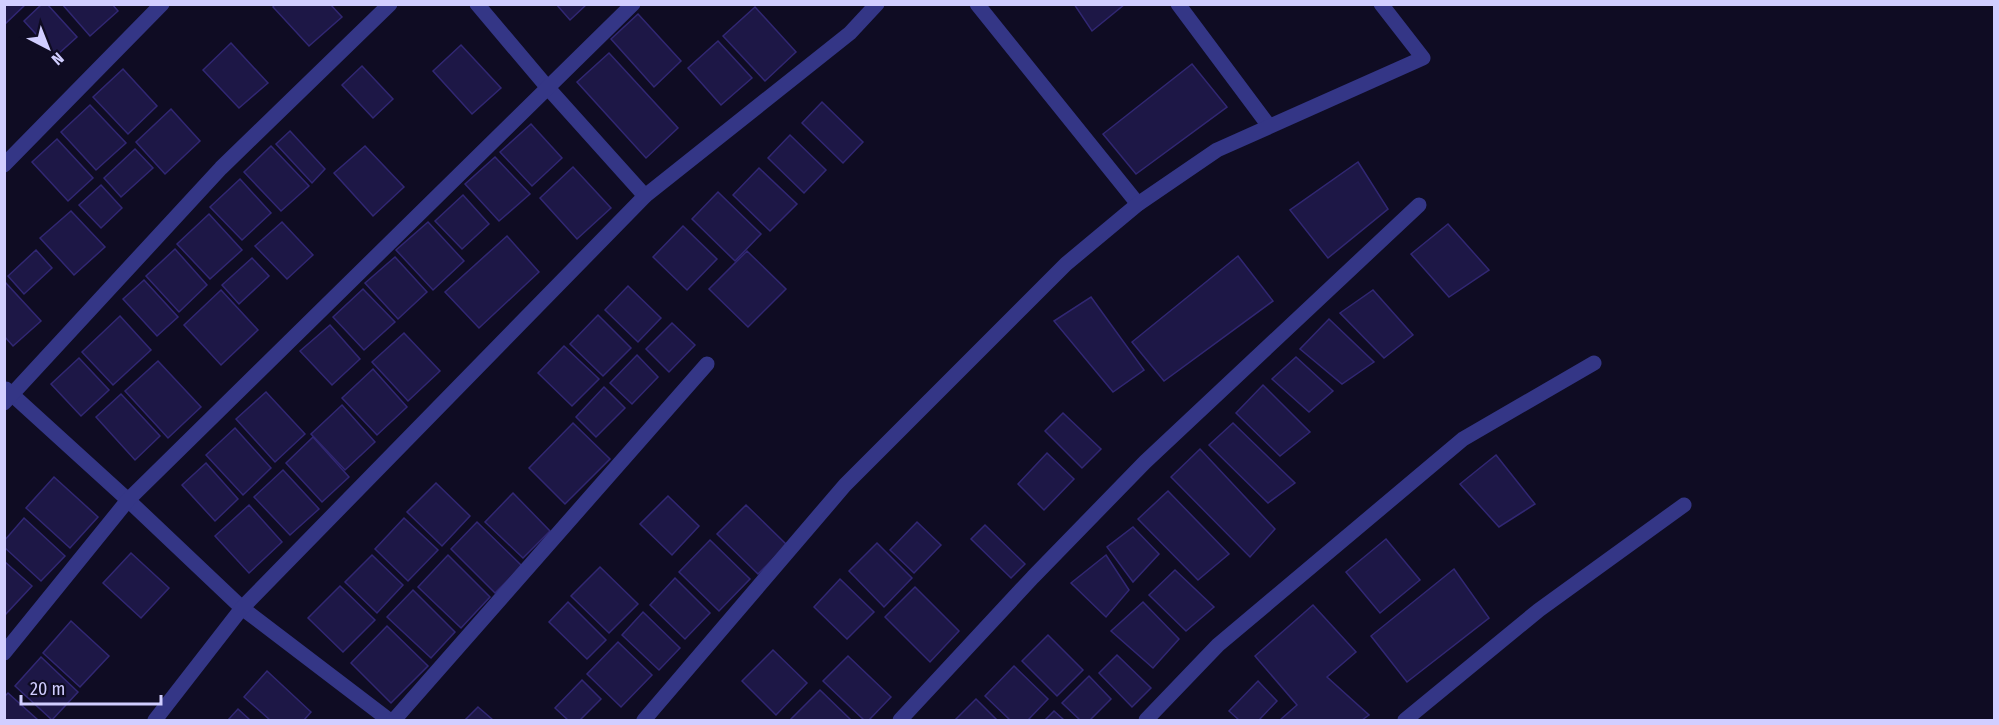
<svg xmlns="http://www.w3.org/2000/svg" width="1999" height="725" viewBox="0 0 1999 725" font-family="'Fira Sans Condensed',sans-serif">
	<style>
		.building { fill: #1d1746; stroke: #312773; stroke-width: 1.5 }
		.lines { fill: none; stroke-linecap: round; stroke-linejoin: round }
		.minor { stroke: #343686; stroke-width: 15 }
	</style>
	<rect width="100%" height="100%" fill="#0f0c23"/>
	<g class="building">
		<polygon points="4,4 26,4 5,24"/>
		<polygon points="42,4 47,4 77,37 56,56 24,21"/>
		<polygon points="62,4 112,4 118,11 90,36"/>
		<polygon points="275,4 330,4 342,17 309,46 273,7"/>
		<polygon points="556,4 587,4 570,20"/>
		<polygon points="1074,4 1125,4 1092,31"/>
		<polygon points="755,7 796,52 765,81 723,36"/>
		<polygon points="638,14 681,61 654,87 611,39"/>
		<polygon points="718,41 752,78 721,105 688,68"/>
		<polygon points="231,43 268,83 239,108 203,70"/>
		<polygon points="461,45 501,88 472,114 433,71"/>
		<polygon points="609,53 678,128 646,158 577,82"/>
		<polygon points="1192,64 1227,107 1136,174 1103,134"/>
		<polygon points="362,66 393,99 373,118 342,85"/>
		<polygon points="123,69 157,106 128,134 93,97"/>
		<polygon points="822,102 863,142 843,163 802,123"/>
		<polygon points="90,105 126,143 96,170 61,132"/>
		<polygon points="171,109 200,141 165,174 136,142"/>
		<polygon points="531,124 562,158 532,186 500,152"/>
		<polygon points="290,131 325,169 312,183 276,144"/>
		<polygon points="790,135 826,170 804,193 768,158"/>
		<polygon points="57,139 93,178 68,201 32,162"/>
		<polygon points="271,146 309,186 281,211 244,172"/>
		<polygon points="365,146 404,187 373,216 334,173"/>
		<polygon points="135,149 153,168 121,197 104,178"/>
		<polygon points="495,157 530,194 499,221 465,184"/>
		<polygon points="1358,162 1388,209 1328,258 1290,210"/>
		<polygon points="573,167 611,208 577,239 540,198"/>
		<polygon points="759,168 797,204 770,231 733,195"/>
		<polygon points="240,179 271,213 242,240 210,207"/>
		<polygon points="101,185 122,208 101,228 79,205"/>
		<polygon points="718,192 761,234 735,261 692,219"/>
		<polygon points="463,195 489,224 462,249 435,221"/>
		<polygon points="71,211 105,247 74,275 40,238"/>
		<polygon points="209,214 242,250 210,279 177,244"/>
		<polygon points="282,222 313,255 287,279 255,246"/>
		<polygon points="428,222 464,261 433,290 396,250"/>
		<polygon points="1448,224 1489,270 1449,297 1411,254"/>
		<polygon points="683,226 717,259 687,290 653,257"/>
		<polygon points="507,236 539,272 479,328 445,292"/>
		<polygon points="175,249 207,285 179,312 146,276"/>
		<polygon points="36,250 52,268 24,294 8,276"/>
		<polygon points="747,251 786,289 748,327 709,289"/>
		<polygon points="1238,256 1273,301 1164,381 1132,342"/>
		<polygon points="395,257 427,292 398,319 365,283"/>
		<polygon points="252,258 269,276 239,304 222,285"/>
		<polygon points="144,280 178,317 157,336 123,299"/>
		<polygon points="5,282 41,321 13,346 4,336"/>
		<polygon points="628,286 661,318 638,342 605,310"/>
		<polygon points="363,289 395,322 364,350 333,317"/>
		<polygon points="221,290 258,330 221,365 184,325"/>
		<polygon points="1373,290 1413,335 1384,358 1340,313"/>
		<polygon points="1091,297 1144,370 1113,392 1054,321"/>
		<polygon points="598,315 631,348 603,376 570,344"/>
		<polygon points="120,316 151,350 113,385 82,352"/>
		<polygon points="1329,319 1374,362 1342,384 1300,349"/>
		<polygon points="672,323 695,345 669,372 646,349"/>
		<polygon points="330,325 360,359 332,385 300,351"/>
		<polygon points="404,333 440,371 408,401 372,362"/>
		<polygon points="564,346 599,379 572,406 538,373"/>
		<polygon points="637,355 658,377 632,404 610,383"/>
		<polygon points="1296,357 1333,391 1309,412 1272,379"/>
		<polygon points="79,358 109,390 81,416 51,384"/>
		<polygon points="158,361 201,407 168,438 125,391"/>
		<polygon points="373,369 407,407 377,435 342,398"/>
		<polygon points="1263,385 1310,432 1280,456 1236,413"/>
		<polygon points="604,387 625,408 596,437 576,417"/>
		<polygon points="266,392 305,434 275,462 236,419"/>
		<polygon points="121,394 160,436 135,460 96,417"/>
		<polygon points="342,405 375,442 345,470 311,434"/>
		<polygon points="1063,413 1101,449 1082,468 1045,431"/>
		<polygon points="573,423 610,459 565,504 529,468"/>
		<polygon points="1233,423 1295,483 1268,503 1209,445"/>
		<polygon points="235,428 271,468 243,495 206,455"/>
		<polygon points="313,437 349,477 322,502 286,463"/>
		<polygon points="1200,449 1275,529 1250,557 1171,477"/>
		<polygon points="1047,453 1074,479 1044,510 1018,484"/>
		<polygon points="1496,455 1535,504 1499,527 1460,484"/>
		<polygon points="206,463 238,499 215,521 182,485"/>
		<polygon points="283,470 319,509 290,535 254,497"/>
		<polygon points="54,477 98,517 70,548 26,508"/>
		<polygon points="436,483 470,516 442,546 407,512"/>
		<polygon points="1168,491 1229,554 1198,580 1138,519"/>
		<polygon points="513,493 550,531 523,558 485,522"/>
		<polygon points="668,496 699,526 672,555 640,524"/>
		<polygon points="249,505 282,542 249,573 215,536"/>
		<polygon points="746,505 787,545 758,574 717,534"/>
		<polygon points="24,518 65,556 41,581 4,547 4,541"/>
		<polygon points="404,518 438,550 408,581 375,549"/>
		<polygon points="477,522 522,566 495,593 451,549"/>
		<polygon points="917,522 941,545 914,573 890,550"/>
		<polygon points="985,525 1025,564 1011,578 971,539"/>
		<polygon points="1133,527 1159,554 1133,582 1107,547"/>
		<polygon points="1386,539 1420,580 1380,613 1346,572"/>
		<polygon points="710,540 750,579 719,611 679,572"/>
		<polygon points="877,543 912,578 884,607 849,571"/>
		<polygon points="131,553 169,588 141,618 103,583"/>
		<polygon points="372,555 403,585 377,613 345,582"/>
		<polygon points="448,555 490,597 461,628 418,587"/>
		<polygon points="1106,555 1129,590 1106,617 1071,583"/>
		<polygon points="4,561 32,586 4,616"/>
		<polygon points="600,567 638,604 609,633 571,596"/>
		<polygon points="1454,569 1489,618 1407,682 1371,636"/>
		<polygon points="1175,570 1214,607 1186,631 1149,595"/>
		<polygon points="675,578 710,613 685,639 650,605"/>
		<polygon points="840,579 874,612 847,639 814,607"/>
		<polygon points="340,586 375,620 343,652 308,618"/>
		<polygon points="915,587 959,631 930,662 885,617"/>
		<polygon points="413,590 455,632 431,658 387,617"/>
		<polygon points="568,602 606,640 587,659 549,622"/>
		<polygon points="1143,602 1179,639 1153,668 1111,631"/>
		<polygon points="1313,605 1356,652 1327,677 1369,715 1362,720 1280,720 1297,705 1255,656"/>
		<polygon points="643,612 680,648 659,670 622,635"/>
		<polygon points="71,621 109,656 80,687 43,653"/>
		<polygon points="387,626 428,666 391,703 351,663"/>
		<polygon points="1048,635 1083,670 1057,696 1022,661"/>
		<polygon points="618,642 652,675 621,707 587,674"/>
		<polygon points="773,650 807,683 776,715 742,681"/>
		<polygon points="1117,655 1151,688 1132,707 1099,673"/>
		<polygon points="848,656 891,697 869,720 864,720 823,681"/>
		<polygon points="41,657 78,692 52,720 15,686"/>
		<polygon points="1014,666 1048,699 1028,720 1010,720 985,696"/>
		<polygon points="267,671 311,712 304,720 270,720 244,697"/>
		<polygon points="1089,676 1111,699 1090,720 1080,720 1062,703"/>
		<polygon points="582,680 601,699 580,720 568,720 555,708"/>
		<polygon points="1258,681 1277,701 1259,720 1239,720 1229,711"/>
		<polygon points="820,690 851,720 790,720"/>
		<polygon points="8,693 38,720 4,720 4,697"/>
		<polygon points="976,699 997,720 955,720"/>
		<polygon points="478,707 493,720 465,720"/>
		<polygon points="238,709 250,720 228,720"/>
		<polygon points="1054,711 1064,720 1045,720"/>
	</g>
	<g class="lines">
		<g class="minor">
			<polyline points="477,4 548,88 645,196"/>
			<polyline points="977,4 1138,204"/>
			<polyline points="1178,4 1269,126"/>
			<polyline points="4,165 162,4"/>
			<polyline points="6,389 128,500 242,608 389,720"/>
			<polyline points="4,403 221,168 390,4"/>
			<polyline points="4,653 128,500 633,4"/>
			<polyline points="155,720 242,608 645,196 850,33 877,4"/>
			<polyline points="394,720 707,364"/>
			<polyline points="644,720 845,485 1066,264 1138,204 1217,150 1423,58 1381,4"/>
			<polyline points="900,720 1033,577 1145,462 1419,205"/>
			<polyline points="1146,720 1218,645 1463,439 1594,363"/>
			<polyline points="1405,720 1539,610 1684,505"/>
		</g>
	</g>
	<rect width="1999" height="725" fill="none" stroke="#d1ceff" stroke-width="12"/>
	<g transform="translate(48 48) rotate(138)" stroke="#0f0c23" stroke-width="4.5" paint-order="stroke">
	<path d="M0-4.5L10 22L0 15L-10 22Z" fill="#d1ceff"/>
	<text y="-9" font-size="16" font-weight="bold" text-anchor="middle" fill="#d1ceff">N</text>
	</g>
	<path d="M21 695v9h140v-9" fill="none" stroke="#d1ceff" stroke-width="3"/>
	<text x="30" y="695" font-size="18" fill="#d1ceff" stroke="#0f0c23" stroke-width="4.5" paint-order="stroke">20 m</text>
</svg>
